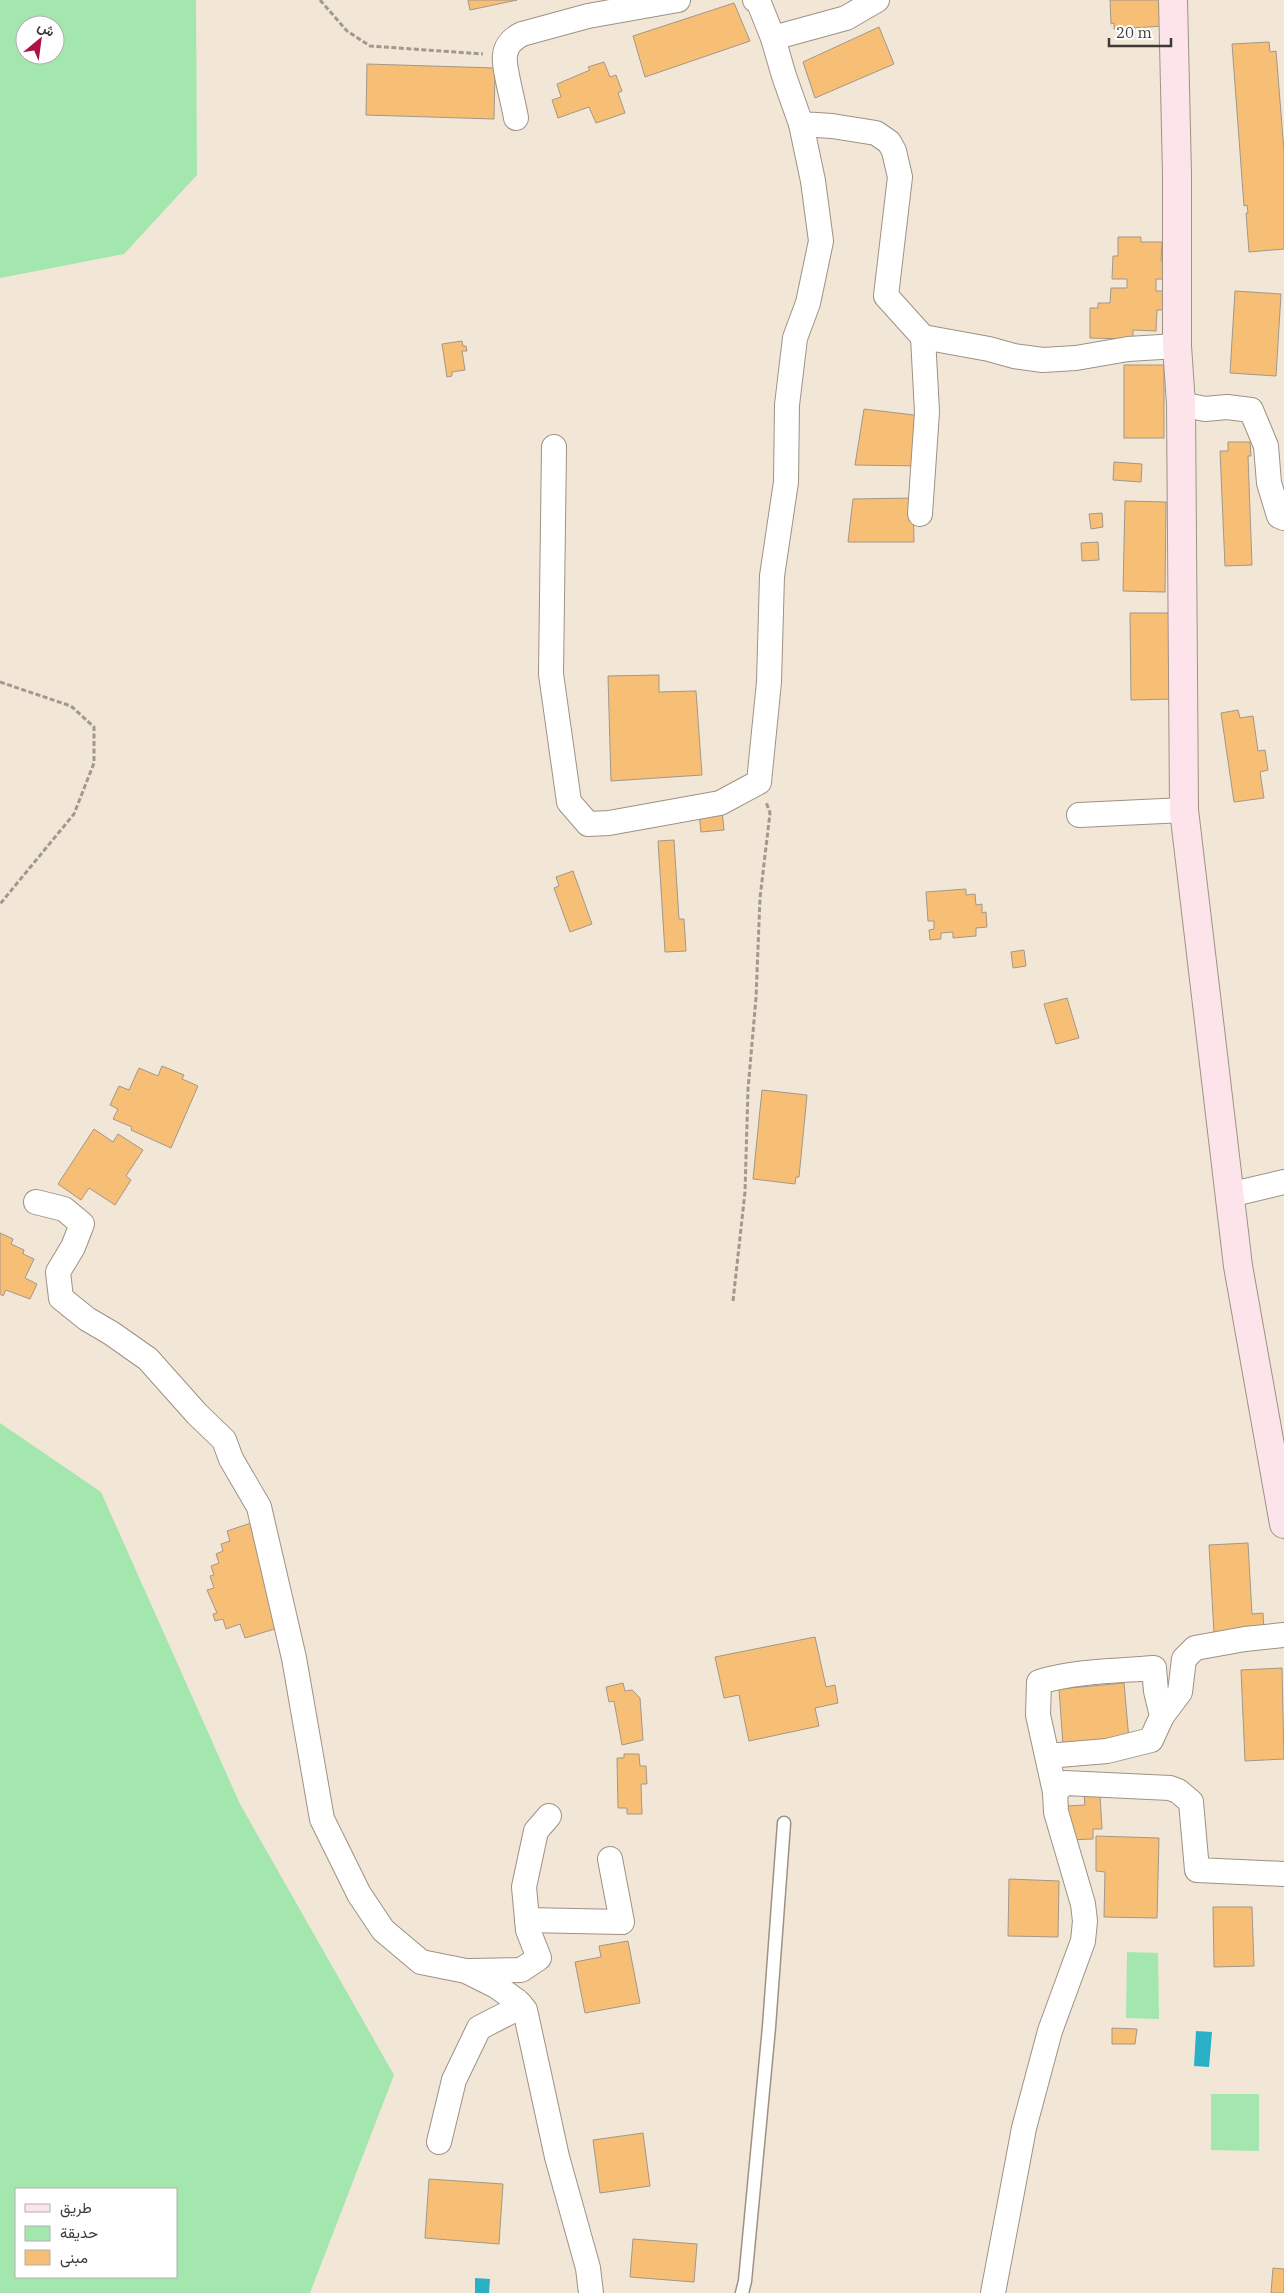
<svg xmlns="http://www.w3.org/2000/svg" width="1284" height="2293" viewBox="0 0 1284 2293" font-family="'IBM Plex Serif',Vazirmatn,serif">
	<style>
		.green { fill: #a3e7af; fill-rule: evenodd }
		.water { fill: #2ab0c6 }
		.building { fill: #f7bf75; stroke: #a3978a }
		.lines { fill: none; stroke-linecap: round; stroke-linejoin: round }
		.service-casing { stroke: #9d9284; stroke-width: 15 }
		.minor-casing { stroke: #9d9284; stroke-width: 26 }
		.secondary-casing { stroke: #9d9284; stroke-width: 30 }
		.path { stroke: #a2998e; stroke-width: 3; stroke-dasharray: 5 2.5; stroke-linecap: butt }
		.service { stroke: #fff; stroke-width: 12 }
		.minor { stroke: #fff; stroke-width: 24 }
		.secondary { stroke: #fce4ea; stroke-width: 28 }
	</style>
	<rect width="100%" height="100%" fill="#f2e6d7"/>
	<g class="green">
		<path d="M0,0H196L197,175L124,254L0,278ZM25,25H55V55H25Z"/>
		<path d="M0,1423L101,1492L240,1804L394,2075L310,2293H0ZM176,2189V2277H16V2189Z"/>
		<polygon points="1127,1952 1158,1953 1159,2019 1126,2018"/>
		<polygon points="1211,2094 1259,2094 1259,2151 1211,2150"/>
	</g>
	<g class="water">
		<polygon points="1196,2031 1212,2032 1209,2067 1194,2066"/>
		<polygon points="475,2278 490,2279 489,2293 475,2293"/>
	</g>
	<g class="building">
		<polygon points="468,0 517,0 470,10"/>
		<polygon points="1110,0 1164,0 1165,26 1114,29 1114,23 1111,24"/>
		<polygon points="734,3 750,41 645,77 633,36"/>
		<polygon points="879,27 894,64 815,98 803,62"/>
		<polygon points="1269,42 1270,52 1276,51 1284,151 1284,249 1249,252 1246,213 1248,213 1247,205 1244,206 1232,44"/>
		<polygon points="604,62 610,77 616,75 622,91 618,93 625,113 596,123 589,107 558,118 552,100 561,97 557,84 590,70 588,67"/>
		<polygon points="367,64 495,68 494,119 366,115"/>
		<polygon points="1118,237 1141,237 1141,242 1162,242 1161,261 1168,262 1167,279 1156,279 1156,291 1165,291 1164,310 1157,310 1156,331 1133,330 1133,339 1090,338 1090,308 1098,308 1098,303 1110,303 1111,288 1127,288 1127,279 1112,279 1113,256 1118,256"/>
		<polygon points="1235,291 1281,294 1276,376 1230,373"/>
		<polygon points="462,341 463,346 466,346 467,351 462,351 465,370 452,372 452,376 447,377 442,344"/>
		<rect x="1124" y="365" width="40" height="73"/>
		<polygon points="864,409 922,416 921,466 855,465"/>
		<polygon points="1228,442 1250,442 1251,456 1248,456 1252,565 1225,566 1220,451 1228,451"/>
		<polygon points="1114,462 1142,464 1141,482 1113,480"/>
		<polygon points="913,498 914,542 848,542 853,499"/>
		<polygon points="1125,501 1166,502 1165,592 1123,591"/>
		<polygon points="1102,513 1103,527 1091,529 1089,514"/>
		<polygon points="1098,542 1099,560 1082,561 1081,543"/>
		<polygon points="1130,613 1171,613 1172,699 1131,700"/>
		<polygon points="659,675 659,692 696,691 702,775 611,781 608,676"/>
		<polygon points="1238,710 1240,718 1253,716 1258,751 1265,750 1268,770 1260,772 1264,798 1234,802 1221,713"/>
		<polygon points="722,811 724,830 701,832 699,813"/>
		<polygon points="674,840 679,919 684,919 686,951 665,952 658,841"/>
		<polygon points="573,871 592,924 570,932 554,888 559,886 556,877"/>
		<polygon points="966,889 966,895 975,894 976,905 982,904 982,913 986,912 987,927 976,928 976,936 953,938 953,932 941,933 941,939 930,940 929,930 934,929 934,921 928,921 926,892"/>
		<polygon points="1024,950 1026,966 1013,968 1011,952"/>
		<polygon points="1067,998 1079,1038 1056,1044 1044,1004"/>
		<polygon points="162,1066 184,1075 182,1079 198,1086 171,1148 131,1130 132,1127 113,1119 118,1109 110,1105 119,1086 129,1090 139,1068 158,1076"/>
		<polygon points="762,1090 807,1095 799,1177 796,1177 795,1184 753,1179"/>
		<polygon points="94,1129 113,1142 118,1134 143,1150 126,1176 131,1180 115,1205 89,1188 81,1200 58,1184"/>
		<polygon points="0,1233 13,1239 11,1244 24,1250 23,1254 34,1259 25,1278 37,1284 30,1299 6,1290 3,1296 0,1294"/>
		<polygon points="257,1521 278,1628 245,1638 240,1624 226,1629 223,1619 215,1621 213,1614 217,1613 207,1590 214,1588 210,1576 214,1575 211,1566 219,1563 216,1554 223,1551 221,1544 230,1541 227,1531"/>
		<polygon points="1248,1543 1252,1614 1263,1613 1264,1631 1214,1633 1209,1545"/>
		<polygon points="815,1637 826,1687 835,1685 838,1703 815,1708 819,1726 749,1741 739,1695 724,1698 715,1657"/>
		<polygon points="1282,1668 1284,1759 1245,1761 1241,1670"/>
		<polygon points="623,1683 625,1691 632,1690 640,1698 643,1740 622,1745 614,1701 609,1702 606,1687"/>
		<polygon points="1124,1683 1129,1740 1063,1745 1059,1689"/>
		<polygon points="624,1754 639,1754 640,1766 646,1766 647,1784 641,1784 642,1814 627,1814 627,1808 618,1808 617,1758 624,1758"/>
		<polygon points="1100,1794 1102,1829 1093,1829 1093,1839 1068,1840 1066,1806 1085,1805 1084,1795"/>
		<polygon points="1096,1836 1159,1838 1157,1918 1104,1917 1105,1872 1096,1871"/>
		<polygon points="1009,1879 1059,1881 1058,1937 1008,1936"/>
		<polygon points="1213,1907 1252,1907 1254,1966 1214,1967"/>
		<polygon points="628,1941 640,2003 585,2013 575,1962 601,1957 599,1946"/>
		<polygon points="1112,2028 1137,2029 1135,2044 1112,2044"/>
		<polygon points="643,2133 650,2186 600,2193 593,2140"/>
		<polygon points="429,2179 503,2184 499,2244 425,2238"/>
		<polygon points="633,2239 697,2244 694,2282 630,2277"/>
		<polygon points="1273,2268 1284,2269 1284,2293 1271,2293"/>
	</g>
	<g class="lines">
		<defs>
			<polyline id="service" points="742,2293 745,2281 769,2027 784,1823"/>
			<g id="minor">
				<polyline points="755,0 759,3 773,38 784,76 801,124 832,126 876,133 889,142 894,151 900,177 886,296 923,337 989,349 1014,356 1043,360 1076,358 1128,349 1177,346"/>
				<polyline points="773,38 846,18 877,0"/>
				<path d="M516,118C514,104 503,66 505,55C506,45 514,38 522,34L588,16L678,0"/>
				<polyline points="1181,404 1205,409 1227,407 1251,410 1266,446 1269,483 1279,516 1284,518"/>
				<polyline points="554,447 551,674 569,802 588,824 609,823 720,803 759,782 769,682 772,576 786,482 787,405 795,338 808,303 821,241 813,181 801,124"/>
				<polyline points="920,514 927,412 923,337"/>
				<polyline points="1079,815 1184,810"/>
				<polyline points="1229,1195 1284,1182"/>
				<polyline points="36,1202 64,1209 82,1224 73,1247 58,1272 61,1298 87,1319 111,1333 148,1359 197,1414 224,1440 231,1459 259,1507 294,1658 322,1819 359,1894 383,1930 421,1962 466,1971 496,1986 517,2001 525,2010 557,2157 588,2268 591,2293"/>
				<polyline points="1162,1716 1180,1692 1184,1659 1195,1648 1245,1639 1284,1635"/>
				<path d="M1047,1756L1107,1751L1151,1740L1162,1716L1156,1691L1154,1668C1115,1671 1076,1671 1039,1682L1038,1715L1055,1792"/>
				<polyline points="527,1920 622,1922 610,1859"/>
				<polyline points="470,1971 521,1970 539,1958 528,1930 524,1887 536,1831 549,1816"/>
				<polyline points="439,2142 454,2080 479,2028 510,2012 520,2004"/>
				<polyline points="993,2293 1024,2128 1050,2031 1083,1941 1085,1921 1083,1904 1056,1812 1055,1792 1065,1783 1170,1788 1178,1791 1191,1802 1197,1870 1284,1874"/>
			</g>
			<polyline id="secondary" points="1173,0 1177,174 1177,346 1181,404 1184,810 1238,1266 1284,1524"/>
		</defs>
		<use href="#service" class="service-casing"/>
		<use href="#minor" class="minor-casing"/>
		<use href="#secondary" class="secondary-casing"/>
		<g class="path">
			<polyline points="320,0 347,31 370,46 483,54"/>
			<polyline points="0,682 71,706 94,727 94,763 74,814 0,904"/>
			<polyline points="733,1301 745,1192 748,1089 756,998 760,898 770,813 766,802"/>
		</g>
		<use href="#service" class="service"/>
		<use href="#minor" class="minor"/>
		<use href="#secondary" class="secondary"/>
	</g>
	<rect x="15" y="2188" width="162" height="90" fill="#ffffff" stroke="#b2b0ae"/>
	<rect x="25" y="2204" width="25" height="8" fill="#fce4ea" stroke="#b2b0ae"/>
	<text x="60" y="2213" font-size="15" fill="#3f3a35">طريق</text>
	<rect x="25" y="2226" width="25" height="15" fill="#a3e7af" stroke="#b2b0ae"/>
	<text x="60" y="2238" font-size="15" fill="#3f3a35">حديقة</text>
	<rect x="25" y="2250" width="25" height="15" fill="#f7bf75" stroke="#b2b0ae"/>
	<text x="60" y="2263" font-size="15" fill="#3f3a35">مبنى</text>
	<g transform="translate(40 40) rotate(29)"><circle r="24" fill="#ffffff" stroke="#b2b0ae"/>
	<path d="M0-4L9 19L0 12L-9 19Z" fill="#a91444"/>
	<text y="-8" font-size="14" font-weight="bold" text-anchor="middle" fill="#3f3a35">ش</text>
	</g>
	<path d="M1109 38v8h62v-8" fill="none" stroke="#3f3a35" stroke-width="2.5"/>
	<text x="1116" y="38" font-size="15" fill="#3f3a35" stroke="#ffffff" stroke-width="4" paint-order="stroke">20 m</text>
</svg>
